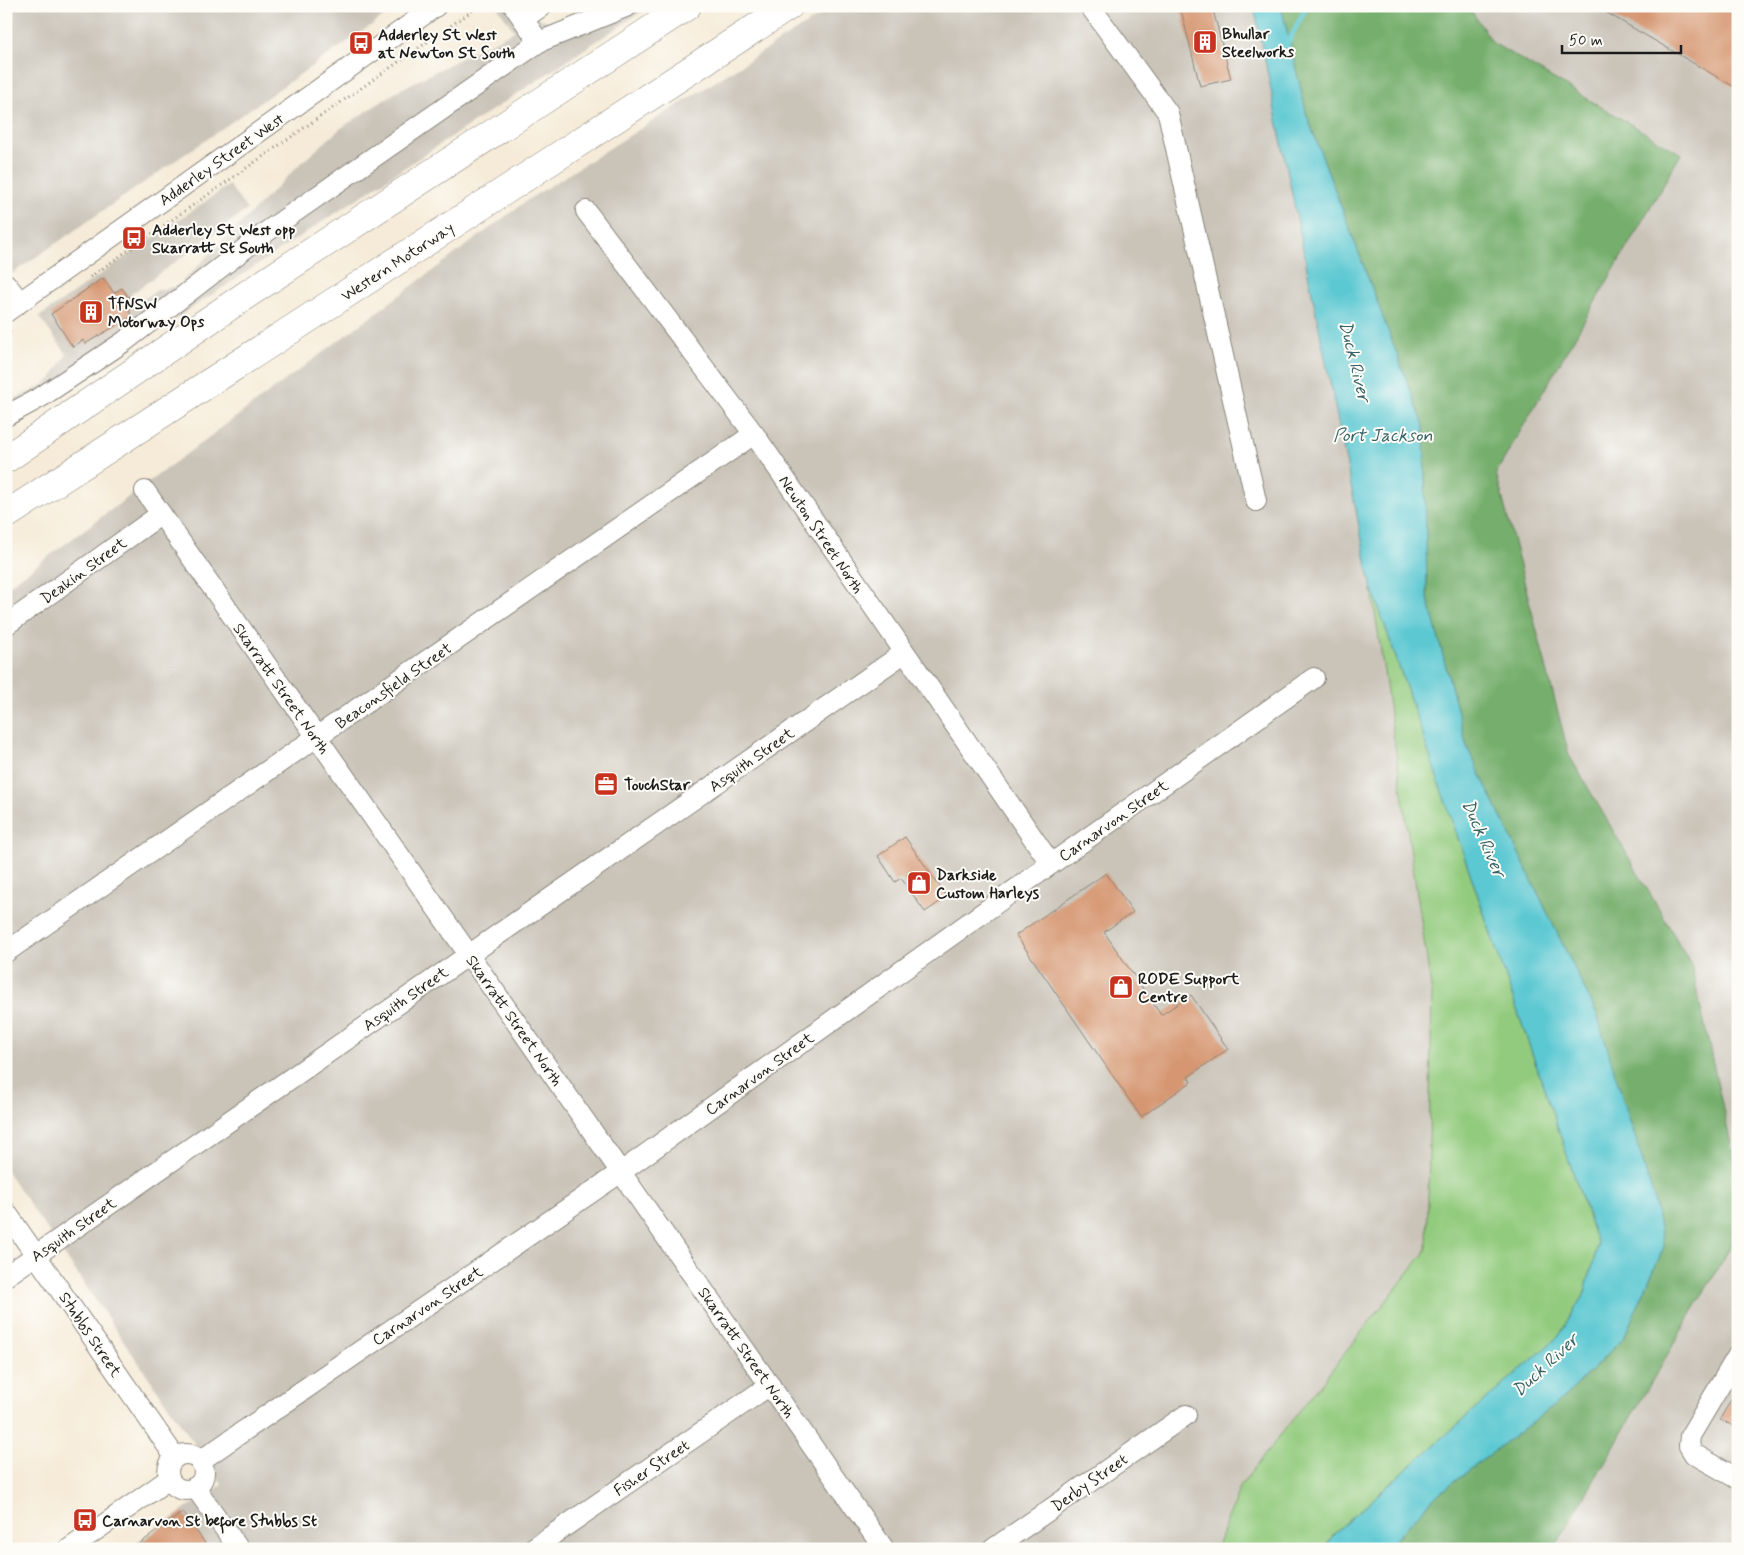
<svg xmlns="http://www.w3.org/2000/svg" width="1744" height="1555" viewBox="0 0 1744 1555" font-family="Mynerve,sans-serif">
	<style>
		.industrial { fill: #c9c3b8 }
		.green { fill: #93cb7e; stroke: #58744d }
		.forest { fill: #76af6d; stroke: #496644 }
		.water { fill: #5cc8d2; stroke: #3c7277 }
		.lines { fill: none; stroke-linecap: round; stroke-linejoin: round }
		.stream { stroke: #5cc8d2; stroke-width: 5 }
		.building { fill: #d59671 }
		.minor-casing { stroke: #89847a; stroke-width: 22 }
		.highway-casing { stroke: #89847a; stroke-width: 29 }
		.path { stroke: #89847a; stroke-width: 3; stroke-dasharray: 1 4; stroke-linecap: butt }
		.minor { stroke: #fff; stroke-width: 20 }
		.highway { stroke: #fff; stroke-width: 28 }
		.labels { text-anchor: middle; stroke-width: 4; stroke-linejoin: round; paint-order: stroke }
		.poi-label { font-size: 16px; font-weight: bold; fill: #1c1c1c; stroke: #fdfcf7; text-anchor: start }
		.street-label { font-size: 16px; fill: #1c1c1c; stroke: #fdfcf7 }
		.water-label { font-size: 18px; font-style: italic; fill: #366165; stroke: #fdfcf7 }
	</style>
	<rect width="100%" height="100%" fill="#fdfcf7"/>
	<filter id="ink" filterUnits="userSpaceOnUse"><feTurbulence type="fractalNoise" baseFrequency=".02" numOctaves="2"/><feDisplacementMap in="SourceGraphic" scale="10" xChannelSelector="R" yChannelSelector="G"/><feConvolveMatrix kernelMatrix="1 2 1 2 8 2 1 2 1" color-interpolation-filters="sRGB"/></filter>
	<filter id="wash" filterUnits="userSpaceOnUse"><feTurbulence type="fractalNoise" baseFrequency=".0096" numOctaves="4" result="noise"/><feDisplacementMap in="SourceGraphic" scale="20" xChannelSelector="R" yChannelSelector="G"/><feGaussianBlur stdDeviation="1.12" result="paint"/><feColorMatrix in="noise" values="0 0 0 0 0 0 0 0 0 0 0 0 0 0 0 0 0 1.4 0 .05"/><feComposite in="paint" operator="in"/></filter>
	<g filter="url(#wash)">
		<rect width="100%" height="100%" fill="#f6ebd8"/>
		<g class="industrial">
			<polygon points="6,6 399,6 6,278"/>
			<polygon points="497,6 531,6 539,18 551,22 601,6 650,6 6,430 6,403 38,388 50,380 67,354 39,317 229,185 247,210 131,294 138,303 157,290 178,286 299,165 341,128 401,89 514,31"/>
			<polygon points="835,6 1254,6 1371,585 1432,994 1427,1249 1241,1485 1216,1549 127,1549 222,1484 6,1170 6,588 529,199"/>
			<polygon points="1468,6 1738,6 1738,1176 1691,964 1569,755 1496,473 1681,154 1493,43"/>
			<polygon points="1738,1234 1738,1549 1554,1549 1606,1460"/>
		</g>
		<polygon class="green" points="1371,585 1598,1245 1585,1292 1559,1336 1334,1533 1325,1549 1216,1549 1241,1485 1427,1249 1432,994"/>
		<polygon class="forest" points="1281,6 1468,6 1493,43 1681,154 1496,473 1569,755 1691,964 1738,1176 1738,1234 1554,1549 1385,1549 1438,1494 1564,1398 1624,1337 1664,1247 1654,1198 1597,1015 1467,747 1427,595 1424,426 1307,116"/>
		<polygon class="water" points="1254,6 1281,6 1307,116 1424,426 1427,595 1467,747 1597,1015 1654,1198 1664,1247 1624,1337 1564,1398 1438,1494 1385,1549 1325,1549 1334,1533 1559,1336 1585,1292 1598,1245 1371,585"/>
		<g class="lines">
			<polyline class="stream" points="1286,46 1307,6"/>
		</g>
		<g id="blocks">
			<g class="building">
				<polygon points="1180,6 1212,6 1231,79 1200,86"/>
				<polygon points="1595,6 1738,6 1738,89"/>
				<polygon points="103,278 114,293 122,288 135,306 129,311 132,316 85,344 83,340 73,347 51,314"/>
				<polygon points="905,837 947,897 925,912 901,878 895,882 878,856"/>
				<polygon points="1106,873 1133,912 1104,932 1161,1015 1191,995 1228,1049 1188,1077 1191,1082 1141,1117 1016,935"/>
				<polygon points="1738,1388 1738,1417 1733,1426 1720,1419"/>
				<polygon points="183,1512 209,1549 132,1549"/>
			</g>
		</g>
	</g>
	<g filter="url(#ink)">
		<use href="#blocks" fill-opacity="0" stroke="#89847a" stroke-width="1"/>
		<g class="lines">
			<defs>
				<g id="minor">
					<polyline points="514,6 539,42"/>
					<polyline points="1090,6 1168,113 1256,501"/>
					<polyline points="523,19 542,6"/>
					<polyline points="586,211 754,434 1051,864"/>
					<polyline points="6,284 20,302"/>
					<polyline points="6,312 436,6"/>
					<polyline points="6,416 41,397 125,341 269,230 539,42 628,6"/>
					<polyline points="145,491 884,1549"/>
					<polyline points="6,625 161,514"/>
					<polyline points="6,952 754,434"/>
					<polyline points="6,1212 175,1457"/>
					<polyline points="6,1276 904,653"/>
					<polyline points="1738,1355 1690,1436 1689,1446 1694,1454 1738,1479"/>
					<circle cx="186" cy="1472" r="18"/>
					<polyline points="200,1461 621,1172 1051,864 1314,678"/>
					<polyline points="195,1487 239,1549"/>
					<polyline points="69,1549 169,1479"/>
					<polyline points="532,1549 770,1385"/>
					<polyline points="993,1549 1186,1415"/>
				</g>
				<g id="highway">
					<polyline points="6,459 246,295 687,6"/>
					<polyline points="6,515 789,6"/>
				</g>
			</defs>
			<use href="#minor" class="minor-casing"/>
			<use href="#highway" class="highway-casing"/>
			<g class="path">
				<polyline points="90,277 479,6"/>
				<polyline points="6,334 14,328"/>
			</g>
			<use href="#minor" class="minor"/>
			<use href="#highway" class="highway"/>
		</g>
	</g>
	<defs>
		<symbol id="building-square" viewBox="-11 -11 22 22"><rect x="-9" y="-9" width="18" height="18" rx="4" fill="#c8321e" stroke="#fdfcf7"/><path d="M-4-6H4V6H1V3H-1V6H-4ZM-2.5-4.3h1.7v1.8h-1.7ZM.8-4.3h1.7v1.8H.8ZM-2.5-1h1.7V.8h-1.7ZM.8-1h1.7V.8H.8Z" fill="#fff"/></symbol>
		<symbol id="bus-square" viewBox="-11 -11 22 22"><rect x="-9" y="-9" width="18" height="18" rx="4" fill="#c8321e" stroke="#fdfcf7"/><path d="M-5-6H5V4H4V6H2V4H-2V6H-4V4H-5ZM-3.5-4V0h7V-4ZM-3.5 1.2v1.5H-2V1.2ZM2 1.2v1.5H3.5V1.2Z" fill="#fff"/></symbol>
		<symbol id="office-square" viewBox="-11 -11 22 22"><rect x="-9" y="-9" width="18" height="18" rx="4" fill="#c8321e" stroke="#fdfcf7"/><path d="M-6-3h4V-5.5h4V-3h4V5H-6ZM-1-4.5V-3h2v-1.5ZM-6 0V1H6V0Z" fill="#fff"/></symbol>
		<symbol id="shop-square" viewBox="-11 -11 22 22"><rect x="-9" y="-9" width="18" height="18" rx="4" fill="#c8321e" stroke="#fdfcf7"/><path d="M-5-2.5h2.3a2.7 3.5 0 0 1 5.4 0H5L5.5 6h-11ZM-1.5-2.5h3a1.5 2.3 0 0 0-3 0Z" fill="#fff"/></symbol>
	</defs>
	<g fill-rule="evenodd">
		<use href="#building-square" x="1191" y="28" width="28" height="28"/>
		<use href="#bus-square" x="347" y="29" width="28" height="28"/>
		<use href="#bus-square" x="120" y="224" width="28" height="28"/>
		<use href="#building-square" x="77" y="298" width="28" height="28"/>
		<use href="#office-square" x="592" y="770" width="28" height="28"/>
		<use href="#shop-square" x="905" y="869" width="28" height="28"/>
		<use href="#shop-square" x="1107" y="973" width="28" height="28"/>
		<use href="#bus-square" x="71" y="1506" width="28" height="28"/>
	</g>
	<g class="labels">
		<g class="poi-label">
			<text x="1222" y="39">Bhullar<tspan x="1222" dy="18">Steelworks</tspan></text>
			<text x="378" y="40">Adderley St West<tspan x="378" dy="18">at Newton St South</tspan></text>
			<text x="152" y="235">Adderley St West opp<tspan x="152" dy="18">Skarratt St South</tspan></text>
			<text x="108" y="309">TfNSW<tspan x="108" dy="18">Motorway Ops</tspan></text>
			<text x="624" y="790">TouchStar</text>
			<text x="936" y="880">Darkside<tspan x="936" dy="18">Custom Harleys</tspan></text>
			<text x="1138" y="984">RODE Support<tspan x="1138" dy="18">Centre</tspan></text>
			<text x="102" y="1526">Carnarvon St before Stubbs St</text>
		</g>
		<g class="street-label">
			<text transform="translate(221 159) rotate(-35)" y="6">Adderley Street West</text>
			<text transform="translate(397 261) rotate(-33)" y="6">Western Motorway</text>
			<text transform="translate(822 534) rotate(56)" y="6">Newton Street North</text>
			<text transform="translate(83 570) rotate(-36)" y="6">Deakin Street</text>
			<text transform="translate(393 685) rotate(-35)" y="6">Beaconsfield Street</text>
			<text transform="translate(282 688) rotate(55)" y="6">Skarratt Street North</text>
			<text transform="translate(751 759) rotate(-35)" y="6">Asquith Street</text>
			<text transform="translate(1113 820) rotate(-35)" y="6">Carnarvon Street</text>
			<text transform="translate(405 998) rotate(-35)" y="6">Asquith Street</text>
			<text transform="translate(515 1020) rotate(55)" y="6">Skarratt Street North</text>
			<text transform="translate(759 1073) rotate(-36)" y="6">Carnarvon Street</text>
			<text transform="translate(73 1229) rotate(-35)" y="6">Asquith Street</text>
			<text transform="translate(427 1305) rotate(-34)" y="6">Carnarvon Street</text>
			<text transform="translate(91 1334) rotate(56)" y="6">Stubbs Street</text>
			<text transform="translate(747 1352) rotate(55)" y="6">Skarratt Street North</text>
			<text transform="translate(651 1467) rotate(-34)" y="6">Fisher Street</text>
			<text transform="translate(1089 1482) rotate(-35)" y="6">Derby Street</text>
		</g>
		<g class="water-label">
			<text transform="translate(1355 361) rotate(76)" y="6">Duck River</text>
			<text x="1383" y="441">Port Jackson</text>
			<text transform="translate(1484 838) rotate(66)" y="6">Duck River</text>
			<text transform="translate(1545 1365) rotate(-43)" y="6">Duck River</text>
		</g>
	</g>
	<rect width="1744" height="1555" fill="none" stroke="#fdfcf7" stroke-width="25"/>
	<path d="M1562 45v8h119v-8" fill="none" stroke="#1c1c1c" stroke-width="2.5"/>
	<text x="1569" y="45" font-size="15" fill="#1c1c1c" stroke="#fdfcf7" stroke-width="4" paint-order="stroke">50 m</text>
</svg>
